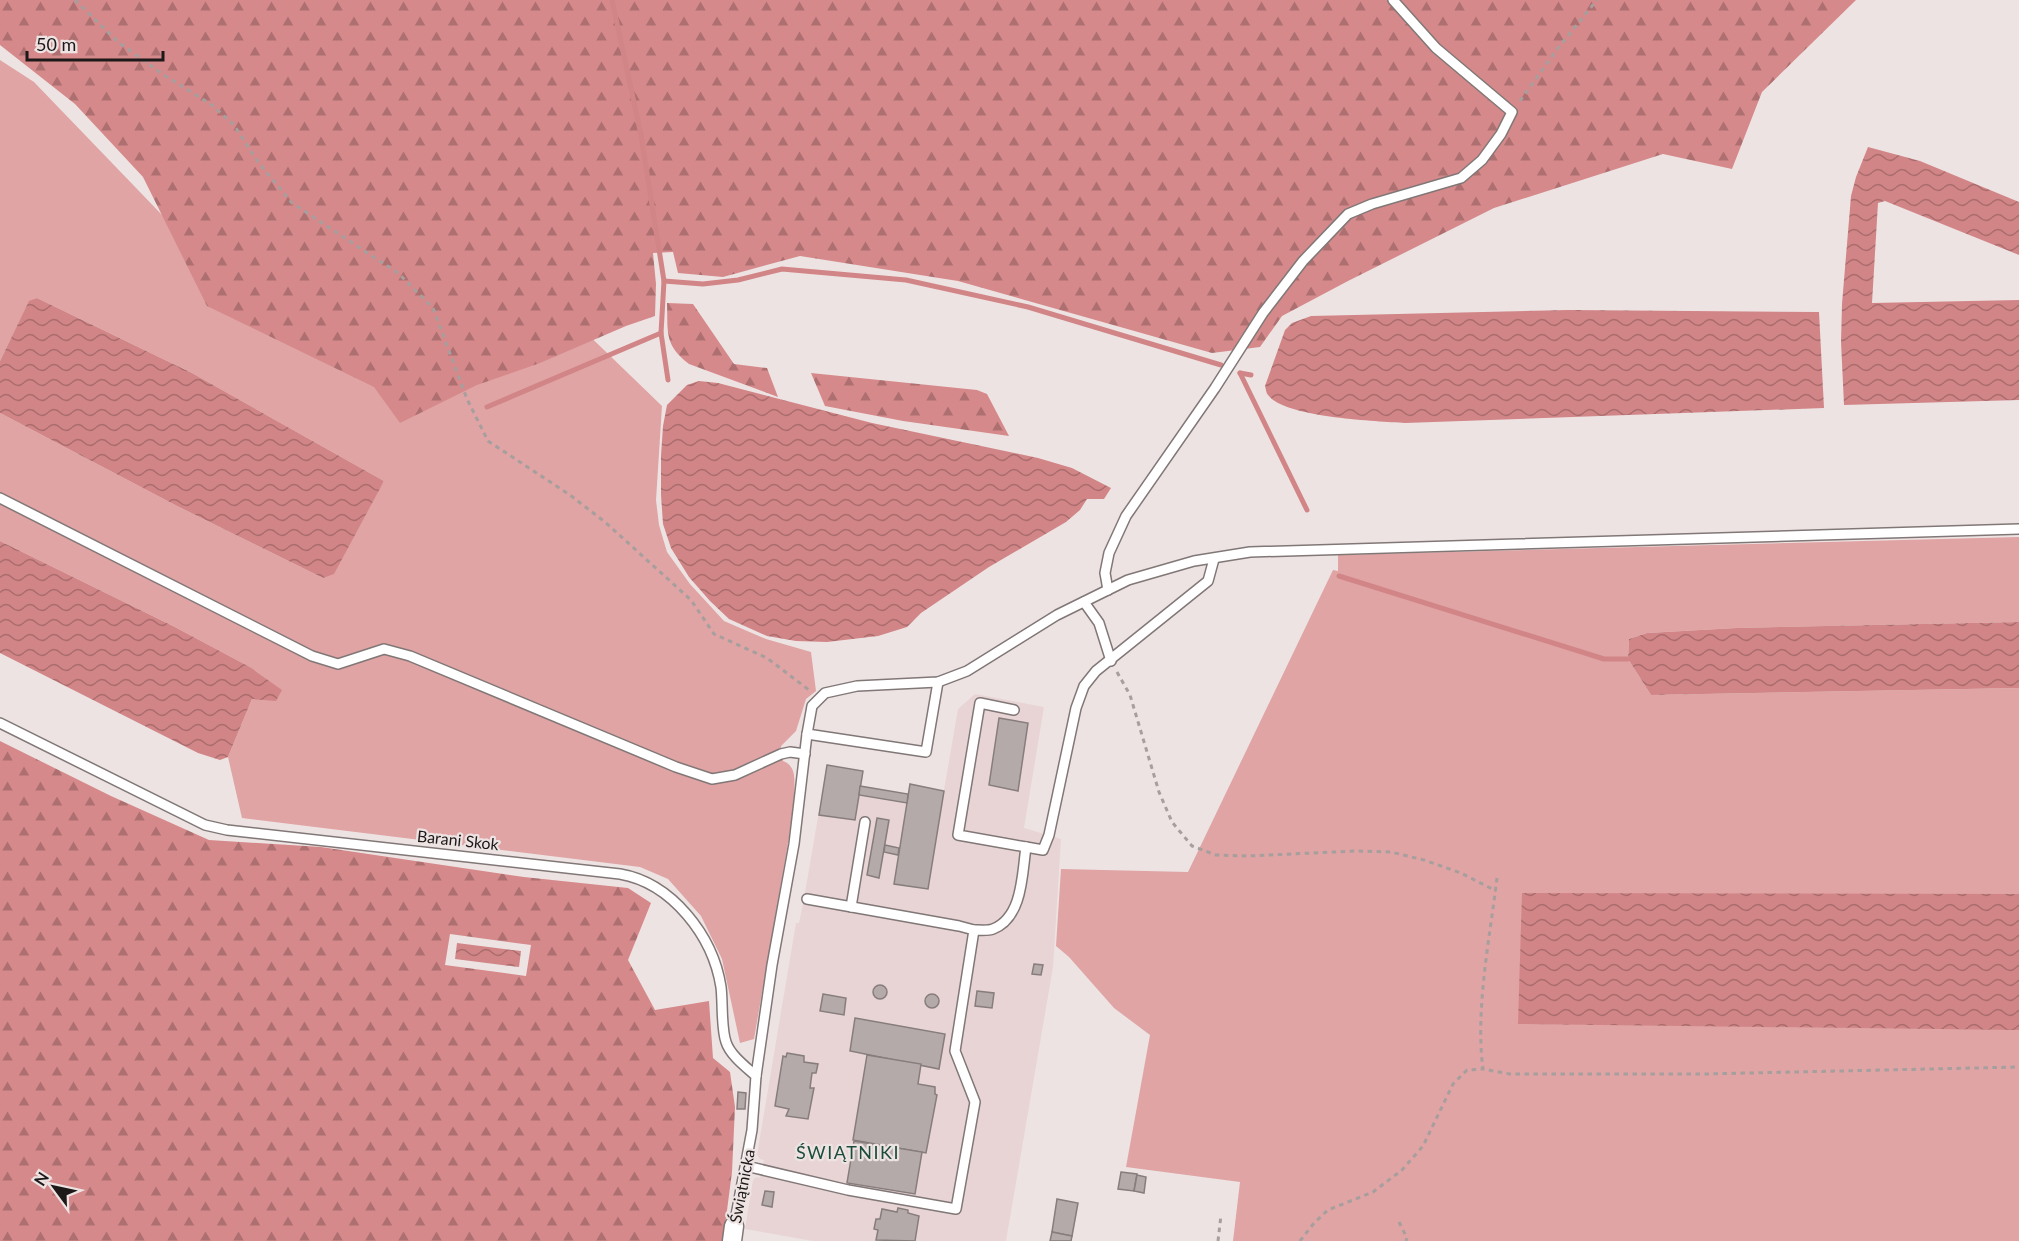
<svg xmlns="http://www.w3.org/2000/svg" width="2019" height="1241" viewBox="0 0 2019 1241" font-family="Lato,sans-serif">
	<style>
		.built { fill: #e8d4d4 }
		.grass { fill: #dfa4a3 }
		.forest { fill: url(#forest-firs); fill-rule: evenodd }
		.water { fill: url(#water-waves) }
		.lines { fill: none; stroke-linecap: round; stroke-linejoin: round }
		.stream { stroke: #d28586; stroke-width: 5 }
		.building { fill: #b4aaa9; stroke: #877d7d; stroke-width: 1.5 }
		.lane-casing { stroke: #817777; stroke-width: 12 }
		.street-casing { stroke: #817777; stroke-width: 21 }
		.path { stroke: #a79e9e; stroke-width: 3; stroke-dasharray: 4.5 4.5; stroke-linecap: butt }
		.lane { stroke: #fff; stroke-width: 9 }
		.street { stroke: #fff; stroke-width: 18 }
		.labels { text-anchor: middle; stroke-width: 4.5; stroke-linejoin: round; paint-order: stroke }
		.street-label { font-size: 16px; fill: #1d1919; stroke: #eee3e3 }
		.neighbourhood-label { font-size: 18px; letter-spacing: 1.5px; fill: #1b4d3d; stroke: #eee3e3 }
	</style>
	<defs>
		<pattern id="forest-firs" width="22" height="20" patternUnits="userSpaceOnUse" patternTransform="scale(1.5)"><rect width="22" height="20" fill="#d6898a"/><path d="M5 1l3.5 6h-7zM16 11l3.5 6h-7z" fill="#ad6f70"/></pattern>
		<pattern id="water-waves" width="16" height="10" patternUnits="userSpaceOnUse" patternTransform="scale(1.5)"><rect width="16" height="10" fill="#d28586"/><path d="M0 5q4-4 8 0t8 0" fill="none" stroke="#aa6c6d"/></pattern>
	</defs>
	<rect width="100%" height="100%" fill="#eee3e3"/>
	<polygon class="built" points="975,694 1044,707 1024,828 1061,839 1053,967 1006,1241 813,1241 745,1229 753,1180 756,1177 760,1178 764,1160 760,1159 757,1155 796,923 799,923 803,904 827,765 863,771 861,786 908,794 910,784 944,790 958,709"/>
	<g class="grass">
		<path d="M0,60L34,82L190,244L461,212L662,406L656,500L659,525L667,552L690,584L724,621L766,639L811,652L816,691L806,699L796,731L781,746L783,761C789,763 793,768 794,775C796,792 791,820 789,837L754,1039L740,1043L722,959L701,916L668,879L640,867L242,818L228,757L252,699L276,700L281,690L250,667L173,626L0,541V413L177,506L323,578L384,481L192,373L37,298L29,302L0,361Z"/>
		<polygon points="2019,537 2019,622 1736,628 1647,633 1629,639 1628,659 1651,695 2019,688 2019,1241 1233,1241 1240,1182 1126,1167 1150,1035 1114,1008 1069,957 1056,946 1061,869 1188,872 1333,570 1338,571 1338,555"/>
	</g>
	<g class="forest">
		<polygon points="0,0 1856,0 1762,92 1732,169 1663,154 1494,208 1348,281 1282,316 1260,347 1212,353 958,281 800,256 723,277 678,273 673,252 653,253 656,284 655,316 626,326 540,363 477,385 400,423 374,387 207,306 143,177 75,104 0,45"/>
		<path d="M667,303L693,304L734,364L767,368L778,397L689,364C664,345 668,332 667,303Z"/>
		<polygon points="811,373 977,390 987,394 1009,436 903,421 825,406"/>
		<path d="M0,741L111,796L209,840L321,847L524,877L628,888L651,903L628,960L655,1010L709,1001L713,1058L730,1072L735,1107L732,1172L723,1241H0ZM450,934L531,945L526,976L445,965Z"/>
	</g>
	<g class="water">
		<polygon points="1868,147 1920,161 2019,202 2019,255 1885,201 1878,203 1872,303 2019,300 2019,400 1844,405 1841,342 1842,304 1851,196 1856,177"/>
		<polygon points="37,298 192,373 384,481 334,574 323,578 177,506 0,413 0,361 29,301"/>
		<path d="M1568,310L1819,312L1824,408L1405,423C1376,421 1285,418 1268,395C1266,393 1266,389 1265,386L1285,330L1292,323L1311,316Z"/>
		<polygon points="699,381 718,383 872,423 1038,458 1072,468 1111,488 1104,499 1087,499 1080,510 1066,522 989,567 921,613 907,627 878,636 827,642 796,641 767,636 729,619 710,601 689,577 671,548 663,524 661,495 661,456 663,426 667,405 687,385"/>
		<polygon points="0,541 173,626 250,667 282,690 276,701 252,699 228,757 220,760 198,753 0,653"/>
		<polygon points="2019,622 2019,688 1651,695 1628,659 1629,639 1647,633 1736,628"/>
		<polygon points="1522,893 2019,894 2019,1030 1518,1024"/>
		<polygon points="457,943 521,951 519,967 455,959"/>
	</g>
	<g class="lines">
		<g class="stream">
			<polyline points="612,0 641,135 664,281 661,333 668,380"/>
			<polyline points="664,281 703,284 738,280 782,269 906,280 1028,307 1221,365"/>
			<polyline points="1240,373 1307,510"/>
			<polyline points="1240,373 1251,375"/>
			<polyline points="487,407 661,333"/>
			<polyline points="1339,576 1604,659 1628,659"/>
		</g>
	</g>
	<g class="building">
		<polygon points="999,718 1028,723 1018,791 989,785"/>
		<polygon points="827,765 863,771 855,820 819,815"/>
		<polygon points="910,784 944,791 928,889 894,884"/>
		<polygon points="860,786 908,794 907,803 859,795"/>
		<polygon points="877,818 889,820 879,878 867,875"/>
		<polygon points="885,845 899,848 898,855 884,852"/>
		<polygon points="1034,964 1043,965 1041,975 1032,974"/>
		<circle cx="880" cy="992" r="7"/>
		<polygon points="977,991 994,993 992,1008 975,1006"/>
		<circle cx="932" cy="1001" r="7"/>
		<polygon points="823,994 846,998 844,1015 820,1011"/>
		<polygon points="855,1018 945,1034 939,1069 850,1051"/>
		<polygon points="787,1053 804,1056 804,1062 818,1064 816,1073 812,1073 810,1088 814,1088 808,1119 786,1116 789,1109 775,1106 783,1056 786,1057"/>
		<polygon points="867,1055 921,1064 918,1084 935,1087 935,1094 937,1095 926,1153 853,1140"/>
		<polygon points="738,1092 746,1093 745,1109 737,1109"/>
		<polygon points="854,1141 922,1152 915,1194 847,1183"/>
		<polygon points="1121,1172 1137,1174 1134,1191 1118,1189"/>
		<polygon points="1137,1175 1146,1177 1144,1193 1134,1191"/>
		<polygon points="765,1191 774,1192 772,1207 762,1205"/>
		<polygon points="1057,1199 1078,1203 1072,1236 1052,1232"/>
		<polygon points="898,1208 908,1210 908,1213 919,1216 915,1241 876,1240 878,1230 874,1229 876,1219 880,1219 882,1209 897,1212"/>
		<polygon points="1052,1232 1072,1236 1071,1241 1050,1241"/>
	</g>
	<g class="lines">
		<defs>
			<g id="lane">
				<polyline points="0,498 312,656 338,664 384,649 410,656 676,767 712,779 735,775 781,754 790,752 805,754"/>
				<polyline points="1108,590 1105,573 1109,553 1126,516 1215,388 1263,313 1303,261 1348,214 1372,204 1461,178 1482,160 1501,134 1512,112 1436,48 1393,0"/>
				<polyline points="1084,602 1099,623 1111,661"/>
				<path d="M0,723L205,825L227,830L620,874C672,883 713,936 721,987C723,1003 721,1028 726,1042C730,1055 746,1067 756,1076L752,1130L734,1226"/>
				<polyline points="807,734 926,752 938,682"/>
				<polyline points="1026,847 1043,850 1049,835 1076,708 1084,686 1096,671 1208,581 1214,559"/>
				<polyline points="807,899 959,926 974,930"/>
				<polyline points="851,907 865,822"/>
				<polyline points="756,1076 772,965 794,844 807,734 812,706 825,693 857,686 938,682 967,671 1057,615 1128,580 1194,561 1250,552 2019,529"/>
				<path d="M746,1166L848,1190L956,1209L975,1102L955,1051L974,930C979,930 988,931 993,929C1023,917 1022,874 1026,847L958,835L980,703L1014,710"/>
			</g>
			<polyline id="street" points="732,1241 734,1226"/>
		</defs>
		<use href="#lane" class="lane-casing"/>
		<use href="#street" class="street-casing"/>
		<g class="path">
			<polyline points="75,0 118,42 164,75 212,105 234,125 258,162 292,203 398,273 433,308 467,399 488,441 570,495 605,522 691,600 714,634 767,658 809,690"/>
			<polyline points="1520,101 1558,48 1597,0"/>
			<polyline points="1117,672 1130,695 1159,792 1172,822 1192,846 1216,855 1248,856 1355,851 1391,852 1424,860 1461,873 1496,891"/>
			<path d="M1497,878C1490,937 1475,1010 1483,1069L1510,1074H1704L2019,1067"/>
			<polyline points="1399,1222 1407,1238 1406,1241"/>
			<polyline points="1218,1241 1221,1215"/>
			<polyline points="1300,1241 1314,1223 1328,1210 1373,1192 1402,1170 1423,1146 1453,1084 1467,1070 1482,1069"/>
		</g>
		<use href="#lane" class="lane"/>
		<use href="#street" class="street"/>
	</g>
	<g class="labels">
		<g class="street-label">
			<text transform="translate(458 840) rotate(6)" y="6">Barani Skok</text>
			<text transform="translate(742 1186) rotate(-79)" y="6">Świątnicka</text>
		</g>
		<g class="neighbourhood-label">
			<text x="848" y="1159">ŚWIĄTNIKI</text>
		</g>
	</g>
	<g transform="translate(54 1187) rotate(303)" stroke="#eee3e3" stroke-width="4.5" paint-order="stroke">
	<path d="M0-4.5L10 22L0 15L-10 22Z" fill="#1d1919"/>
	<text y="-9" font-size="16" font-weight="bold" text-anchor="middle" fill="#1d1919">N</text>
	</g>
	<path d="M27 51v9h136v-9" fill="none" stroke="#1d1919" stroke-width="3"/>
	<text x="36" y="51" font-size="18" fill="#1d1919" stroke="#eee3e3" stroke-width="4.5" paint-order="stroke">50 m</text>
</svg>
